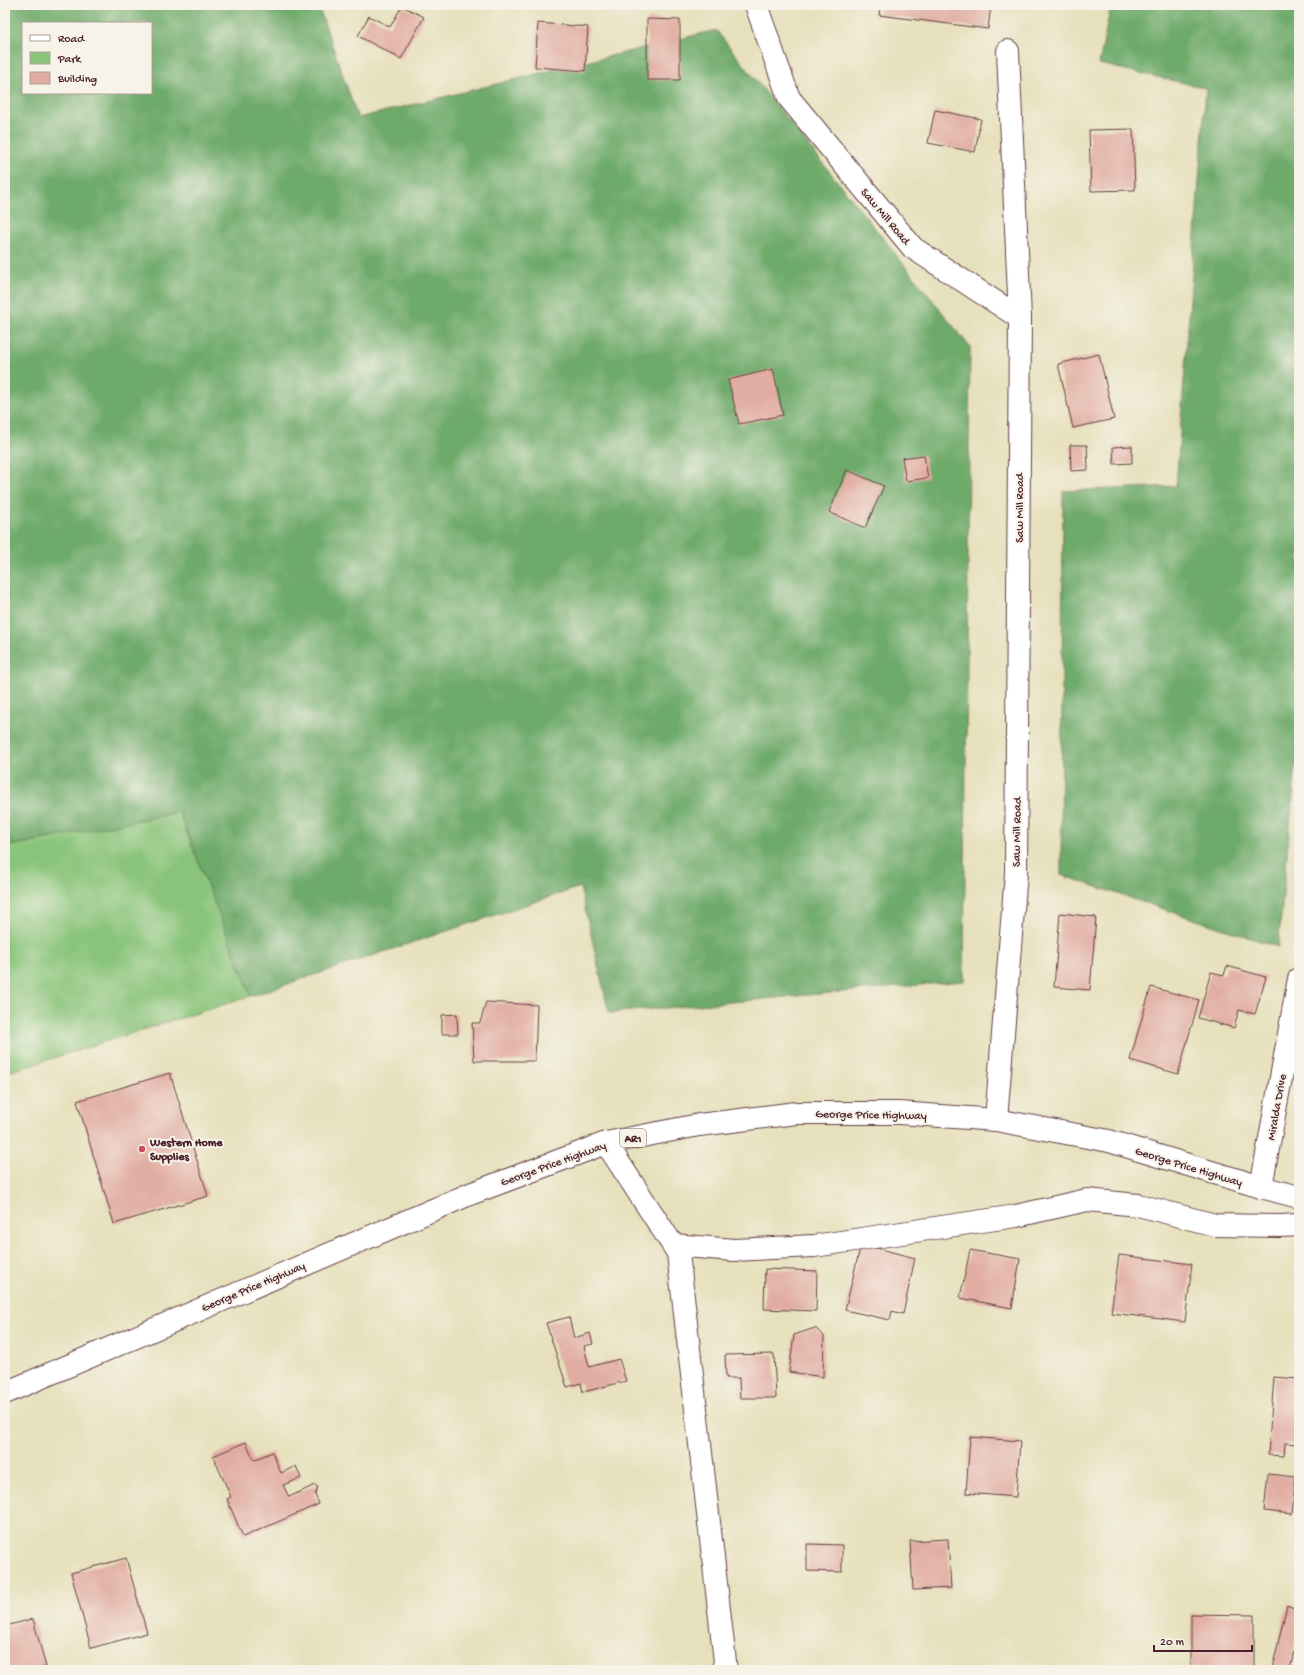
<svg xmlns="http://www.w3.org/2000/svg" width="1304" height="1675" viewBox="0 0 1304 1675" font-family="'Gochi Hand',sans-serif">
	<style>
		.green { fill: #89c47a; stroke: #6a7252 }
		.forest { fill: #6eaa6a; stroke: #5c644a; fill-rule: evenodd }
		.building { fill: #e1aca1 }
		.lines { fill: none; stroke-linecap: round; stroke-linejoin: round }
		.minor-casing { stroke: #613c41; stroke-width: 24 }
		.trunk-casing { stroke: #613c41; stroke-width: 24 }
		.minor { stroke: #fff; stroke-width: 22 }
		.trunk { stroke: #fff; stroke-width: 22 }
		.poi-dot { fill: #d1495b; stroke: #f7f3e8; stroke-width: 1.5 }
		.labels { text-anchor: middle; stroke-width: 4; stroke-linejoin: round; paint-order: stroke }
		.shield { fill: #f7f3e8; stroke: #7e5f64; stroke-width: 1 }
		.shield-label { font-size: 11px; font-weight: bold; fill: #4a1f2b }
		.street-label { font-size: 12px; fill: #4a1f2b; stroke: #f7f3e8 }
		.poi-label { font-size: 12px; font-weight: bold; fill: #4a1f2b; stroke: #f7f3e8; text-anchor: start }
	</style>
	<rect width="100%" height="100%" fill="#f7f3e8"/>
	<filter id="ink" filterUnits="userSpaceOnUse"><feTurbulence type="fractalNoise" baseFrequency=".025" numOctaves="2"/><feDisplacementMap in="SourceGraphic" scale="8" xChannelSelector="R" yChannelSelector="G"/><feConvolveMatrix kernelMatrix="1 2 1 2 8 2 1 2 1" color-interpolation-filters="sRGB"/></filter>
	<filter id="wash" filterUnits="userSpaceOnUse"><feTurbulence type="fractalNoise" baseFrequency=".012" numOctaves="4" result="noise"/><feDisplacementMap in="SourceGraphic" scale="16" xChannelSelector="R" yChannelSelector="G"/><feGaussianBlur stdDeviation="0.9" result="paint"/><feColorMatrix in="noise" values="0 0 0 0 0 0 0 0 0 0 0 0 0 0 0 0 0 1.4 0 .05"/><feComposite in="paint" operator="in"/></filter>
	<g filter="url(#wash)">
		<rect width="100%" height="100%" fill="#e6e0bc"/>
		<polygon class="green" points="179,812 251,996 5,1073 5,847"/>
		<g class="forest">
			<path d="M5,5H318L358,118L716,30L970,347L964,981L609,1013L580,887L251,996L179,812L5,847ZM23,23H151V93H23Z"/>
			<polygon points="1111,5 1299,5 1299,760 1296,763 1278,947 1061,875 1063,491 1176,486 1206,88 1099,64"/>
		</g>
		<g id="blocks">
			<g class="building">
				<polygon points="880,5 991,5 988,29 879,15"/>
				<polygon points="402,6 424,17 401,59 358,36 369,16 390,27"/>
				<polygon points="647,19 680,20 680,80 647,80"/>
				<polygon points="538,23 588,27 585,71 535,67"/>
				<polygon points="935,110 981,119 975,152 928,143"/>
				<polygon points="1133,129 1135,190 1091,191 1089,130"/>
				<polygon points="1099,354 1114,419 1073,428 1058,364"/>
				<polygon points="773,369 783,415 739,424 728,380"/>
				<polygon points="1070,445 1087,445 1088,470 1071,471"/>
				<polygon points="1132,446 1132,463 1114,464 1113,447"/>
				<polygon points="924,455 928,478 906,481 902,458"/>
				<polygon points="847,470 884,486 865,528 829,512"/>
				<polygon points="1060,913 1096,917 1090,990 1054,987"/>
				<polygon points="1227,966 1266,977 1255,1014 1239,1010 1234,1028 1198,1018 1211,972 1224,975"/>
				<polygon points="1151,987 1199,1000 1178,1074 1130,1060"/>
				<polygon points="486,1002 537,1005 535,1061 474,1061 472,1023 480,1023"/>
				<polygon points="457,1014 458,1034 442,1034 442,1015"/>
				<polygon points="170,1073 208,1196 114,1224 77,1101"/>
				<polygon points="861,1244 915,1258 903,1314 892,1311 890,1320 845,1310"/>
				<polygon points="970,1250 1020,1259 1012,1308 960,1298"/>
				<polygon points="1119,1255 1192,1264 1185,1322 1111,1313"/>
				<polygon points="765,1269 817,1271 816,1311 764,1309"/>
				<polygon points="569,1317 574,1338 590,1333 593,1344 584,1346 589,1367 619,1359 626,1381 583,1392 581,1383 567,1387 546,1323"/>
				<polygon points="815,1328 824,1336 823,1377 789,1372 794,1335"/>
				<polygon points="774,1354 776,1398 740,1398 739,1378 726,1378 725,1355"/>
				<polygon points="1274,1377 1299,1379 1297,1429 1299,1429 1299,1444 1285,1443 1284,1456 1268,1455"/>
				<polygon points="970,1437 1020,1441 1016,1497 966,1493"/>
				<polygon points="246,1442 254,1460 272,1452 281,1473 296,1466 301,1478 283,1485 289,1497 315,1485 318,1487 315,1495 319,1504 243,1537 227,1499 231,1497 213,1456"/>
				<polygon points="1268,1474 1296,1477 1292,1514 1264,1511"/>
				<polygon points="948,1539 951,1588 913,1590 910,1541"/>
				<polygon points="807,1544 842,1545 842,1572 807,1571"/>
				<polygon points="126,1558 147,1633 91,1648 71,1573"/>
				<polygon points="1287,1605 1299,1610 1299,1626 1290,1670 1275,1670 1272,1669"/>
				<polygon points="1191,1614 1254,1615 1254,1670 1191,1668"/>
				<polygon points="33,1619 46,1667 33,1670 5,1670 5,1626"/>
			</g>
		</g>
	</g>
	<g filter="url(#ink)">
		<use href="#blocks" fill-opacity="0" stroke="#613c41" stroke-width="1"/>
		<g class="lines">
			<defs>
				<g id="minor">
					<polyline points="756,5 789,98 913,248 1020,318 1016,873 996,1120"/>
					<polyline points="1008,51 1020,318"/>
					<polyline points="606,1143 678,1253 726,1670"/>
					<polyline points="1261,1187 1299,979"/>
					<polyline points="674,1245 734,1250 814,1246 1016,1216 1087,1200 1138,1205 1215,1225 1281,1226 1299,1225"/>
				</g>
				<polyline id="trunk" points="5,1393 470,1194 606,1143 699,1125 796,1113 899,1113 996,1120 1109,1141 1261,1187 1299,1197"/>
			</defs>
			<use href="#minor" class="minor-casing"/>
			<use href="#trunk" class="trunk-casing"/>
			<use href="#minor" class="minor"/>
			<use href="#trunk" class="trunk"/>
		</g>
	</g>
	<circle class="poi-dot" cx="142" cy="1149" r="4"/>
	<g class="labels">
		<rect class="shield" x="620" y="1129" width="26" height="18" rx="3"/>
		<g class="shield-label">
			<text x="633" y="1142">AR1</text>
		</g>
		<g class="street-label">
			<text transform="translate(886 216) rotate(50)" y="4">Saw Mill Road</text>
			<text transform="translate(1019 508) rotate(-90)" y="4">Saw Mill Road</text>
			<text transform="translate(1016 832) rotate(-89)" y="4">Saw Mill Road</text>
			<text transform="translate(1276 1107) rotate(-80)" y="4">Miralda Drive</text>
			<text transform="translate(871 1114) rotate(1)" y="4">George Price Highway</text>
			<text transform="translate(553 1163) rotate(-20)" y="4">George Price Highway</text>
			<text transform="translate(1189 1166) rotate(17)" y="4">George Price Highway</text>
			<text transform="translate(253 1286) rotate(-23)" y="4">George Price Highway</text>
		</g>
		<g class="poi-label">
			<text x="150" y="1146">Western Home<tspan x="150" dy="14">Supplies</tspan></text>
		</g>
	</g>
	<rect width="1304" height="1675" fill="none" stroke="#f7f3e8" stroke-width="20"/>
	<rect x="22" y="22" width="130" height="72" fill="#f7f3e8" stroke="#b29e9c"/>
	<rect x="30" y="35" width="20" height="6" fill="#ffffff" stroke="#b29e9c"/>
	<text x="58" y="42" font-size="12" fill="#4a1f2b">Road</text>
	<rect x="30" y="52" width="20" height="12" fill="#89c47a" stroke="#b29e9c"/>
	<text x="58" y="62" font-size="12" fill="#4a1f2b">Park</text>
	<rect x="30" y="72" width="20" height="12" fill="#e1aca1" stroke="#b29e9c"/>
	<text x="58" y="82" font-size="12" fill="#4a1f2b">Building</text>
	<path d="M1154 1645v6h98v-6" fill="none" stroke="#4a1f2b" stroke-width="2"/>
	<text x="1160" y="1645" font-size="12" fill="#4a1f2b" stroke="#f7f3e8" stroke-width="3" paint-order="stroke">20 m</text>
</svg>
